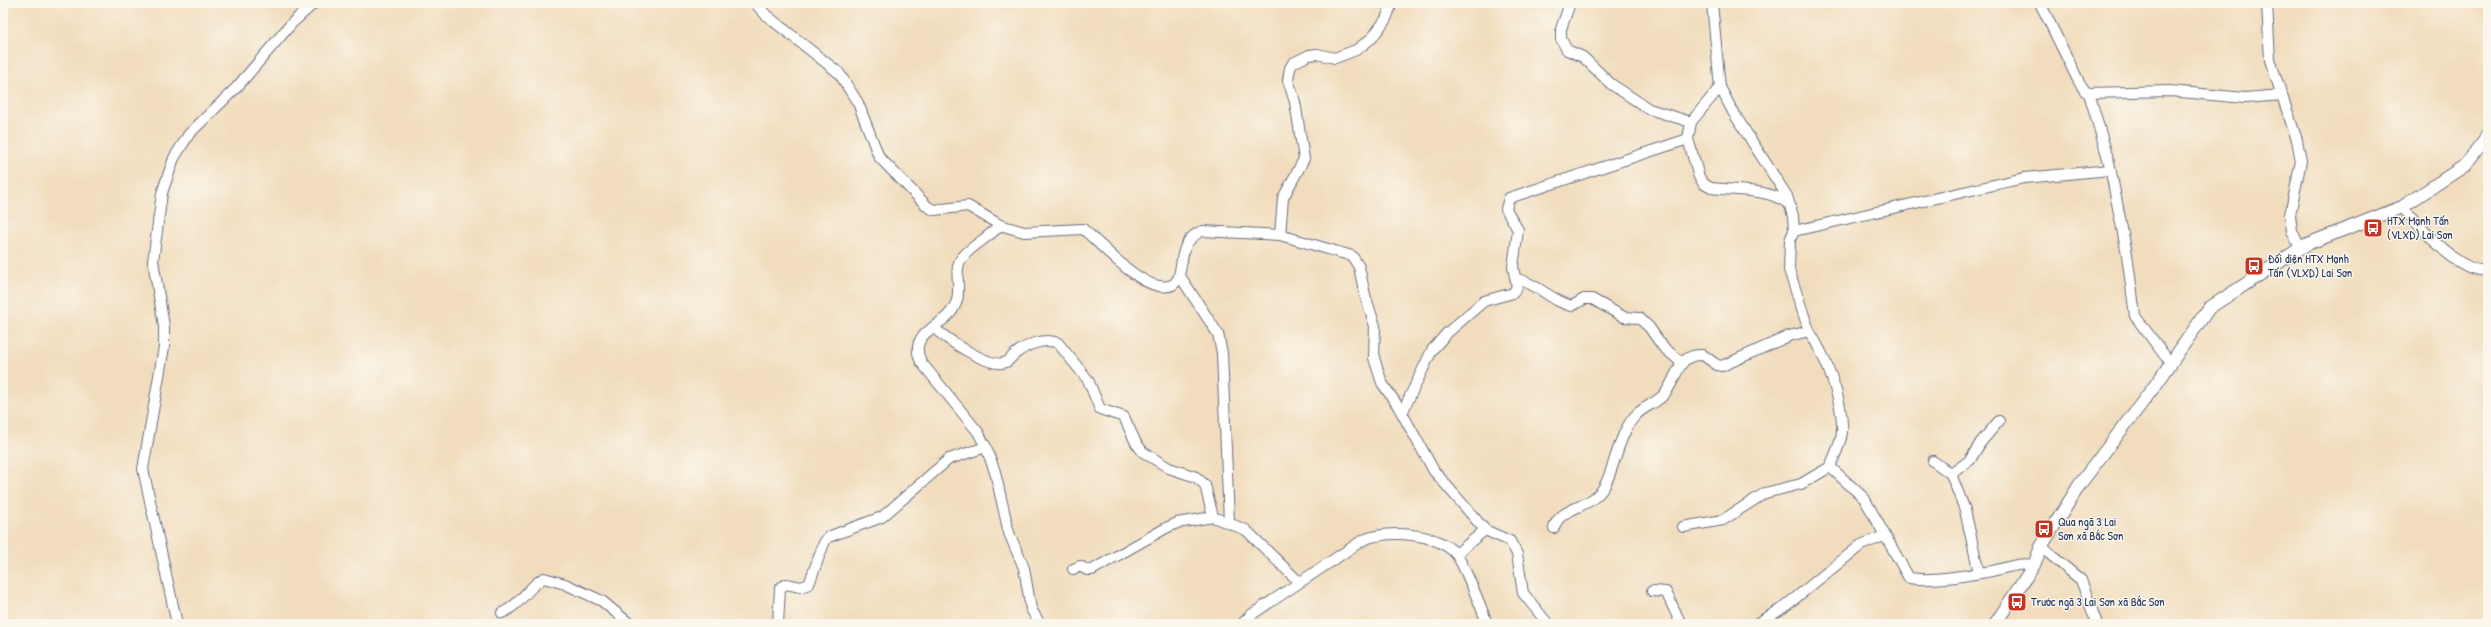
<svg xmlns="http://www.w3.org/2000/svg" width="2491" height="627" viewBox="0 0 2491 627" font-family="'Patrick Hand',sans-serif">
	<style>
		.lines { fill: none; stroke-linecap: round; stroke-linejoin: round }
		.minor-casing { stroke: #666c7f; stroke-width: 12 }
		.tertiary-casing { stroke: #666c7f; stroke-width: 14 }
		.minor { stroke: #fff; stroke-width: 10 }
		.tertiary { stroke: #fff; stroke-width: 12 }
		.labels { text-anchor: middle; stroke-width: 3; stroke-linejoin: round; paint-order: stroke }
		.poi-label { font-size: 12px; fill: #1b2f5e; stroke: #fbf7ec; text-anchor: start }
	</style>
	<rect width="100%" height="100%" fill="#fbf7ec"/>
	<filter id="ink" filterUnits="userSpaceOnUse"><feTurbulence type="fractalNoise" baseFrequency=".025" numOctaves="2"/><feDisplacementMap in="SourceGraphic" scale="8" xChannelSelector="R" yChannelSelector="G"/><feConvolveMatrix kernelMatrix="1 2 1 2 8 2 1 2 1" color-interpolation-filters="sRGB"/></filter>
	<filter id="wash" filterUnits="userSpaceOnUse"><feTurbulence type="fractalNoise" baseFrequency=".012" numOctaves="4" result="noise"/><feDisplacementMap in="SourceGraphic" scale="16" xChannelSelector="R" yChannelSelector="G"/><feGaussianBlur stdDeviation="0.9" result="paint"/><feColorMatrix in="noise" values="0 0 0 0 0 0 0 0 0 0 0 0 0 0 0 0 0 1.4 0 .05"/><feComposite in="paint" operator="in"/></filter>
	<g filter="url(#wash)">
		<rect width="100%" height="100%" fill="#f1ddbd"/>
	</g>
	<g filter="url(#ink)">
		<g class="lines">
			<defs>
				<g id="minor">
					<path d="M755,3L766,15L839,73L858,103L879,157L928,207L934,210L968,206L1000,225L1024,232L1083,229C1102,245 1135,282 1159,286C1195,292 1167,245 1202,231L1280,235L1352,256L1359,267L1365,295L1375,326L1374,358L1382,383L1398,406L1434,471L1485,530L1510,541L1517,554L1523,593L1548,624"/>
					<polyline points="1570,3 1561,29 1561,39 1567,50 1583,57 1611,84 1649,109 1691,122"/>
					<polyline points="1712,3 1720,87 1733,112 1787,196 1793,216 1794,231 1790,240 1789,270 1809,331"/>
					<polyline points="2040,3 2079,82 2085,91 2089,93"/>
					<polyline points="2267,3 2270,60 2297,140 2301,161 2290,215 2292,231 2300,248"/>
					<path d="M1720,87L1691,122L1688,139L1699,177L1704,184L1711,188C1736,191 1768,188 1789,204"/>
					<path d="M2402,207C2421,227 2459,275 2488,270"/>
					<path d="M1000,225C989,238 969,247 961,259C953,271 962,290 956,303C947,329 906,329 921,362L978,432L986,447L995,472L1009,533L1024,568L1031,609L1040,624"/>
					<polyline points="1794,231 2024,178 2110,170"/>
					<polyline points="1280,235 1283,198 1304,159 1295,102 1288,80 1290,68 1293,63 1309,55 1317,54 1335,58 1356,50 1372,38 1386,19 1392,3"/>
					<polyline points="1180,276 1218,334 1222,353 1229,522"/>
					<path d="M1517,279C1539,284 1552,302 1572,306L1584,299H1592L1624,317L1639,318L1649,327L1663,347L1681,362"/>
					<path d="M933,327C945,338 991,370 1006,362C1009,361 1012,356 1015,354C1026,345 1045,337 1058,343L1088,380L1100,409L1124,417L1136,443L1143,452L1169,468L1196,477L1205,485L1213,517L1246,530L1299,582"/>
					<polyline points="2171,364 2135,316 2127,254 2109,162 2089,93 2170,91 2245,98 2282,95"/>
					<polyline points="1402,413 1432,350 1447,333 1484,301 1513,293 1517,287 1513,267 1518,230 1506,209 1509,198 1688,139"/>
					<polyline points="1933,461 1951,474 1965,510 1979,573"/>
					<polyline points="1951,474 1970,460 1981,442 1999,421"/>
					<polyline points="1683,527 1723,520 1765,493 1801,484 1830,467"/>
					<path d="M1554,528C1559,506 1592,510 1605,485C1615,465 1620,432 1635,416C1643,406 1659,403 1666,392C1678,376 1678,353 1703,355L1717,365L1722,366L1789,336L1809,331C1825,355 1844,402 1842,432C1841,444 1834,456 1830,467L1864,498L1909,578C1932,582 1969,575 1992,571C2007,568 2019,562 2034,565"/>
					<polyline points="2041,547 2081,580 2097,624"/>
					<polyline points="1456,554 1485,530"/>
					<polyline points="1073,569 1080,566 1087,570 1092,570 1166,528 1177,523 1213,517"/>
					<polyline points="1652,591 1666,592 1681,624"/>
					<path d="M502,613C522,604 527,587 544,578L565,584L602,601L630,624"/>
					<polyline points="177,624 143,469 164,347 164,326 153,261 162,193 174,158 189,134 237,87 292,23 314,3"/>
					<polyline points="778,624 780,588 786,584 801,587 809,584 824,543 828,537 882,517 949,459 986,447"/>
					<path d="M1242,624L1251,615L1363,540C1389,530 1436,532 1456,554C1462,561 1484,613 1487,624"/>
					<polyline points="1756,624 1783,608 1861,545 1884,536"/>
				</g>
				<polyline id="tertiary" points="1995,624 2034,565 2041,547 2080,484 2157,383 2209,308 2307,244 2402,207 2464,166 2488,135"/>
			</defs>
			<use href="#minor" class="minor-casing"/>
			<use href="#tertiary" class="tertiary-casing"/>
			<use href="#minor" class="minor"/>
			<use href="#tertiary" class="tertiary"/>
		</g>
	</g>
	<defs>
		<symbol id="bus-square" viewBox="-11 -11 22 22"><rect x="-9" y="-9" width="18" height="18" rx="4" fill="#c8321e" stroke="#fbf7ec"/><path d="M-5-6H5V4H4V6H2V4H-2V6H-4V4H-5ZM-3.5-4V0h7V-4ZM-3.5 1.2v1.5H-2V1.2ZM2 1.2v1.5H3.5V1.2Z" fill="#fff"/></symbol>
	</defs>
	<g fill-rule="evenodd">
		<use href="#bus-square" x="2362" y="217" width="22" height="22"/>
		<use href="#bus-square" x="2243" y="255" width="22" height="22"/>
		<use href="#bus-square" x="2033" y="518" width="22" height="22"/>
		<use href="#bus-square" x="2006" y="591" width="22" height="22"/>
	</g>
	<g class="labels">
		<g class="poi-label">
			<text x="2387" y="225">HTX Mạnh Tấn<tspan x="2387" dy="14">(VLXD) Lai Sơn</tspan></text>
			<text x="2268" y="263">Đối diện HTX Mạnh<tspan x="2268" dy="14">Tấn (VLXD) Lai Sơn</tspan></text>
			<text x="2058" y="526">Qua ngã 3 Lai<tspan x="2058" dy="14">Sơn xã Bắc Sơn</tspan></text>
			<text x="2031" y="606">Trước ngã 3 Lai Sơn xã Bắc Sơn</text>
		</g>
	</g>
	<rect width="2491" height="627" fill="none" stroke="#fbf7ec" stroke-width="16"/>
</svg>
